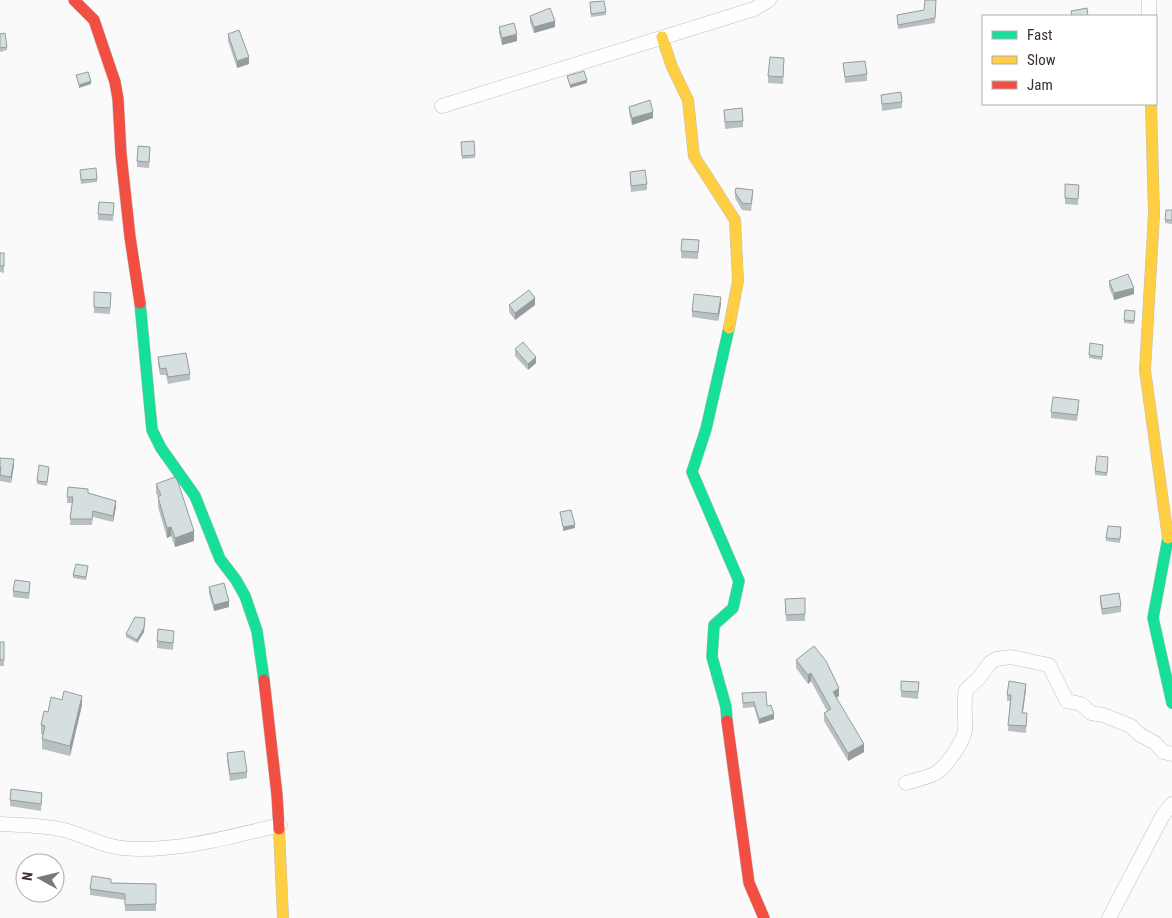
<svg xmlns="http://www.w3.org/2000/svg" width="1172" height="918" viewBox="0 0 1172 918" font-family="'Roboto Condensed',sans-serif">
	<style>
		.lines { fill: none; stroke-linecap: round; stroke-linejoin: round }
		.street-casing { stroke: #c4bdc0; stroke-width: 15 }
		.fast-casing { stroke: #c4bdc0; stroke-width: 12 }
		.slow-casing { stroke: #c4bdc0; stroke-width: 12 }
		.jam-casing { stroke: #c4bdc0; stroke-width: 12 }
		.street { stroke: #fefefe; stroke-width: 14 }
		.fast { stroke: #16e098; stroke-width: 11 }
		.slow { stroke: #ffcf43; stroke-width: 11 }
		.jam { stroke: #f24e42; stroke-width: 11 }
		.wall { fill: #b8c0c1 }
		.shaded-wall { fill: #969c9d }
		.building { fill: #d6dfe0; stroke: #969c9d }
	</style>
	<rect width="100%" height="100%" fill="#fafafa"/>
	<g class="lines">
		<defs>
			<g id="street">
				<polyline points="1149,0 1149,16"/>
				<polyline points="442,106 754,9 769,0"/>
				<path d="M906,783C912,781 932,776 936,773C946,767 964,741 965,730C966,717 963,704 966,690L979,678L990,663L996,659L1011,657L1049,665L1067,701L1081,704L1091,713L1103,715L1131,726L1139,734L1155,743L1163,752L1172,754"/>
				<path d="M0,824C21,825 44,825 64,830C84,835 101,846 122,848C173,853 230,837 280,825"/>
				<polyline points="1109,918 1163,815 1172,804"/>
			</g>
			<g id="fast">
				<polyline points="140,303 152,430 161,448 195,496 220,559 236,580 245,596 257,631 264,680"/>
				<polyline points="1168,538 1153,618 1172,703"/>
				<polyline points="727,721 726,707 712,657 714,625 733,608 739,581 692,472 706,429 729,328"/>
			</g>
			<g id="slow">
				<polyline points="662,37 672,67 688,100 694,156 735,220 738,281 729,328"/>
				<polyline points="1151,104 1154,214 1145,370 1168,538"/>
				<polyline points="279,829 283,918"/>
			</g>
			<g id="jam">
				<polyline points="74,0 94,20 115,82 118,99 121,154 130,237 140,303"/>
				<polyline points="264,680 277,795 279,829"/>
				<polyline points="727,721 749,883 764,918"/>
			</g>
		</defs>
		<use href="#street" class="street-casing"/>
		<use href="#fast" class="fast-casing"/>
		<use href="#slow" class="slow-casing"/>
		<use href="#jam" class="jam-casing"/>
		<use href="#street" class="street"/>
		<use href="#fast" class="fast"/>
		<use href="#slow" class="slow"/>
		<use href="#jam" class="jam"/>
	</g>
	<g class="wall">
		<polygon points="936,0 935,23 898,29 897,15 924,10"/>
		<polygon points="590,6 606,12 606,15 591,17"/>
		<polygon points="530,16 555,27 534,33 530,22"/>
		<polygon points="499,27 517,41 502,45 499,33"/>
		<polygon points="0,34 7,47 7,50 0,52"/>
		<polygon points="228,34 249,64 237,68 228,41"/>
		<polygon points="843,63 867,74 867,81 845,83"/>
		<polygon points="784,64 783,84 768,83 768,76"/>
		<polygon points="881,95 902,102 902,108 882,111"/>
		<polygon points="629,107 653,118 632,125 629,113"/>
		<polygon points="724,110 743,121 743,127 725,129"/>
		<polygon points="474,141 475,158 462,159 461,142"/>
		<polygon points="150,153 149,168 137,167 137,161"/>
		<polygon points="630,172 647,184 647,190 631,192"/>
		<polygon points="80,173 97,179 97,182 81,184"/>
		<polygon points="1079,185 1078,205 1065,204 1065,198"/>
		<polygon points="735,192 753,196 751,211 742,210 735,198"/>
		<polygon points="114,209 113,221 98,220 98,214"/>
		<polygon points="1172,210 1172,224 1165,223 1165,220"/>
		<polygon points="682,239 699,240 698,259 681,258"/>
		<polygon points="0,253 4,260 4,273 0,272"/>
		<polygon points="1109,281 1134,294 1114,300 1109,287"/>
		<polygon points="94,292 111,293 110,314 94,313"/>
		<polygon points="721,304 718,321 692,317 692,311"/>
		<polygon points="509,305 535,305 515,320 509,312"/>
		<polygon points="1135,314 1134,324 1124,323 1124,320"/>
		<polygon points="1103,348 1102,360 1089,358 1089,355"/>
		<polygon points="515,349 536,363 528,370 515,356"/>
		<polygon points="158,357 190,374 190,380 168,384 166,375 160,375 158,364"/>
		<polygon points="1079,406 1077,421 1051,418 1051,412"/>
		<polygon points="0,458 14,465 11,483 0,481"/>
		<polygon points="1108,460 1107,476 1095,475 1095,471"/>
		<polygon points="49,470 47,486 37,484 37,481"/>
		<polygon points="156,484 194,541 175,547 171,536 167,538 158,507 158,497 156,493"/>
		<polygon points="88,493 116,507 113,522 93,517 92,525 70,525 72,503 67,503 67,497"/>
		<polygon points="1121,530 1120,543 1106,541 1106,538"/>
		<polygon points="88,569 86,580 73,578 73,575"/>
		<polygon points="209,587 229,607 214,611 209,594"/>
		<polygon points="30,589 29,599 13,597 13,591"/>
		<polygon points="1100,596 1121,606 1121,612 1102,615 1100,602"/>
		<polygon points="805,598 805,621 786,621 785,599"/>
		<polygon points="144,632 137,643 126,637 126,634"/>
		<polygon points="174,637 173,650 157,648 157,641"/>
		<rect x="0" y="642" width="4" height="24"/>
		<polygon points="796,660 839,696 836,698 864,752 848,761 824,721 824,713 827,711 811,681 808,684 796,668"/>
		<polygon points="901,681 919,682 918,699 901,697"/>
		<polygon points="1026,690 1022,713 1027,720 1026,733 1008,731 1010,701 1007,701 1007,695"/>
		<polygon points="742,693 767,706 774,719 759,724 754,707 743,708"/>
		<polygon points="82,705 70,756 42,749 42,739 43,735 41,734 41,725 48,712"/>
		<polygon points="227,753 247,772 247,778 230,781 227,760"/>
		<polygon points="42,799 41,811 10,806 10,800"/>
		<polygon points="111,883 156,884 156,911 125,911 125,900 90,895 90,889"/>
	</g>
	<g class="shaded-wall">
		<polygon points="555,21 555,27 534,33 534,27"/>
		<polygon points="517,34 517,41 502,45 502,38"/>
		<polygon points="249,57 249,64 237,68 237,61"/>
		<polygon points="587,80 587,83 570,88 570,85"/>
		<polygon points="91,81 91,84 79,88 79,85"/>
		<polygon points="653,112 653,118 632,125 632,118"/>
		<polygon points="1134,288 1134,294 1114,300 1114,293"/>
		<polygon points="721,297 721,304 718,321 718,314"/>
		<polygon points="535,298 535,305 515,320 515,313"/>
		<polygon points="536,357 536,363 528,370 528,364"/>
		<polygon points="14,459 14,465 11,483 11,477"/>
		<polygon points="116,501 116,507 113,522 113,516"/>
		<polygon points="575,525 575,528 563,531 563,527"/>
		<polygon points="171,527 171,536 167,538 167,528"/>
		<polygon points="194,531 194,541 175,547 175,538"/>
		<polygon points="229,601 229,607 214,611 214,605"/>
		<polygon points="145,621 144,632 137,643 137,640"/>
		<polygon points="811,673 811,681 808,684 808,675"/>
		<polygon points="1026,684 1026,690 1022,719 1022,713"/>
		<polygon points="839,688 839,696 833,700 833,692"/>
		<polygon points="82,696 82,705 70,756 70,746"/>
		<polygon points="774,714 774,719 759,724 759,719"/>
		<polygon points="864,744 864,752 848,761 848,753"/>
	</g>
	<g class="building">
		<polygon points="925,0 936,0 935,18 898,25 897,15 924,10"/>
		<polygon points="604,1 606,12 591,14 590,2"/>
		<polygon points="550,8 555,21 534,27 530,16"/>
		<polygon points="1087,8 1088,16 1072,16 1071,11"/>
		<polygon points="514,23 517,34 502,38 499,27"/>
		<polygon points="239,30 249,57 237,61 228,34"/>
		<polygon points="5,33 7,47 0,48 0,34"/>
		<polygon points="770,57 784,58 783,77 768,76"/>
		<polygon points="865,61 867,74 845,77 843,63"/>
		<polygon points="584,71 587,80 570,85 567,76"/>
		<polygon points="88,72 91,81 79,85 76,75"/>
		<polygon points="901,92 902,102 882,104 881,95"/>
		<polygon points="650,100 653,112 632,118 629,107"/>
		<polygon points="742,108 743,121 725,122 724,110"/>
		<polygon points="474,141 475,155 462,156 461,142"/>
		<polygon points="138,146 150,147 149,162 137,161"/>
		<polygon points="96,168 97,179 81,180 80,170"/>
		<polygon points="645,170 647,184 631,186 630,172"/>
		<polygon points="1065,184 1079,185 1078,199 1065,198"/>
		<polygon points="736,188 753,190 751,204 742,203 735,192"/>
		<polygon points="99,202 114,203 113,215 98,214"/>
		<polygon points="1166,210 1172,210 1172,220 1165,220"/>
		<polygon points="682,239 699,240 698,252 681,251"/>
		<rect x="0" y="253" width="4" height="13"/>
		<polygon points="1128,274 1134,288 1114,293 1109,281"/>
		<polygon points="529,290 535,298 515,313 509,305"/>
		<polygon points="94,292 111,293 110,308 94,307"/>
		<polygon points="694,294 721,297 718,314 692,311"/>
		<polygon points="1125,310 1135,311 1134,321 1124,320"/>
		<polygon points="523,342 536,357 528,364 515,349"/>
		<polygon points="1090,343 1103,345 1102,357 1089,355"/>
		<polygon points="186,353 190,374 168,377 166,368 160,369 158,357"/>
		<polygon points="1053,397 1079,400 1077,415 1051,412"/>
		<polygon points="1097,456 1108,457 1107,473 1095,471"/>
		<polygon points="0,458 14,459 11,477 0,475 1,467 0,467"/>
		<polygon points="39,465 49,467 47,482 37,481"/>
		<polygon points="175,477 178,482 194,531 175,538 171,527 167,528 158,497 161,495 156,484"/>
		<polygon points="68,487 88,489 88,493 116,501 113,516 93,511 92,519 70,519 73,497 67,497"/>
		<polygon points="571,510 575,525 563,527 560,512"/>
		<polygon points="1108,526 1121,527 1120,539 1106,538"/>
		<polygon points="76,564 88,566 86,577 73,575"/>
		<polygon points="15,580 30,582 29,593 13,591"/>
		<polygon points="224,583 229,601 214,605 209,587"/>
		<polygon points="1119,593 1121,606 1102,609 1100,596"/>
		<polygon points="805,598 805,614 786,615 785,599"/>
		<polygon points="135,617 145,618 144,628 137,640 126,634"/>
		<polygon points="158,629 174,631 173,643 157,641"/>
		<rect x="0" y="642" width="4" height="18"/>
		<polygon points="814,646 826,661 839,688 833,692 864,744 848,753 824,713 831,709 811,673 808,675 796,660"/>
		<polygon points="901,681 919,682 918,692 901,691"/>
		<polygon points="1009,681 1026,684 1022,713 1027,713 1026,726 1008,725 1011,697 1011,695 1007,695"/>
		<polygon points="64,691 82,696 70,746 42,739 45,726 41,725 44,711 48,712 51,697 62,700"/>
		<polygon points="766,692 767,706 771,705 774,714 759,719 754,702 743,703 742,693"/>
		<polygon points="244,751 247,772 230,774 227,753"/>
		<polygon points="11,789 42,793 41,804 10,800"/>
		<polygon points="92,876 111,879 111,883 156,884 156,904 125,905 125,894 90,889"/>
	</g>
	<rect x="982" y="15" width="175" height="90" fill="#ffffff" stroke="#b1abad"/>
	<rect x="992" y="31" width="25" height="8" fill="#16e098" stroke="#b1abad"/>
	<text x="1027" y="40" font-size="15" fill="#3c2d32">Fast</text>
	<rect x="992" y="56" width="25" height="8" fill="#ffcf43" stroke="#b1abad"/>
	<text x="1027" y="65" font-size="15" fill="#3c2d32">Slow</text>
	<rect x="992" y="81" width="25" height="8" fill="#f24e42" stroke="#b1abad"/>
	<text x="1027" y="90" font-size="15" fill="#3c2d32">Jam</text>
	<g transform="translate(40 878) rotate(278)"><circle r="24" fill="#ffffff" stroke="#b1abad"/>
	<path d="M0-4L9 19L0 12L-9 19Z" fill="#7e7578"/>
	<text y="-8" font-size="14" font-weight="bold" text-anchor="middle" fill="#3c2d32">N</text>
	</g>
</svg>
